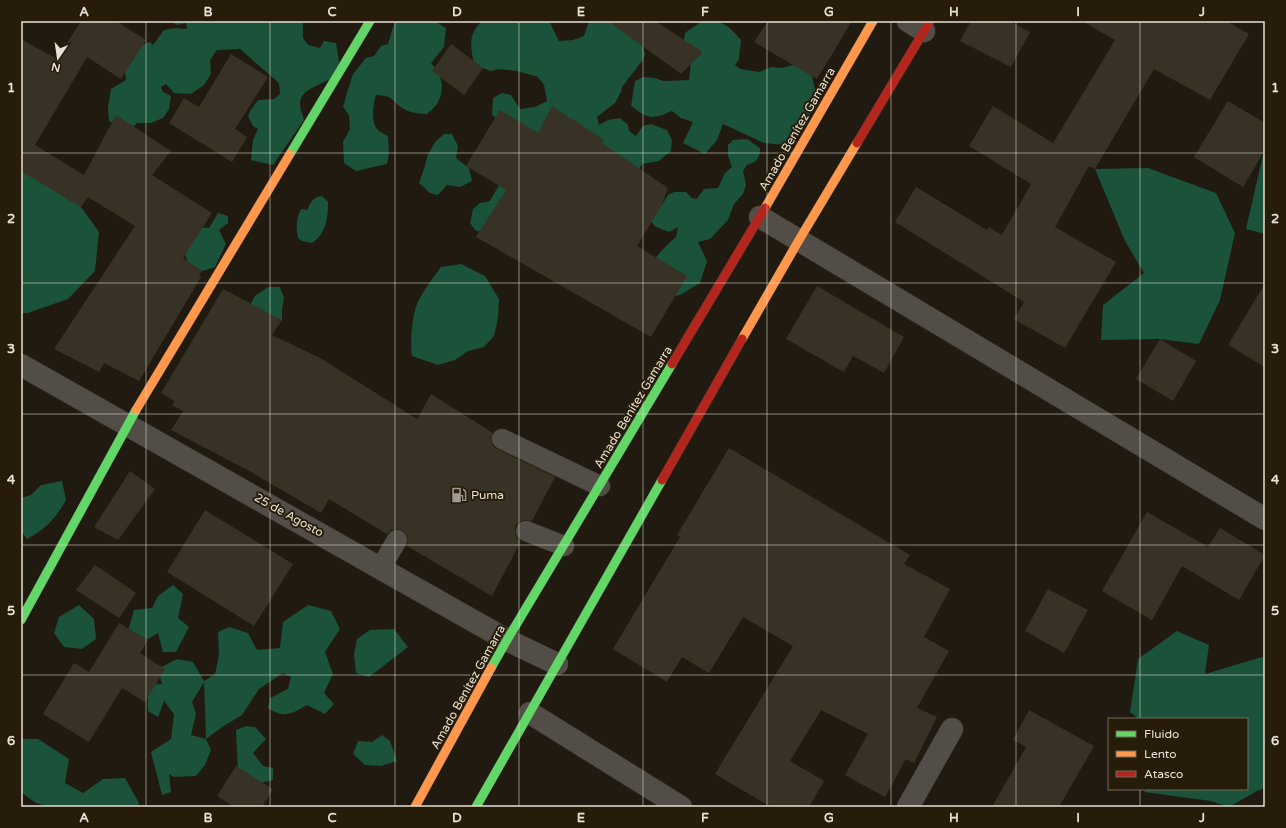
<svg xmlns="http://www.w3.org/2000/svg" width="1286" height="828" viewBox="0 0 1286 828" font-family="'Varela Round',sans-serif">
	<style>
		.forest { fill: #1a523a; fill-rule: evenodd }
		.building { fill: #383226 }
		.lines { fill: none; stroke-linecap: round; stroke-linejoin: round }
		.lane-casing { stroke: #3a362f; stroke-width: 21 }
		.street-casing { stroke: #3a362f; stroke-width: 23 }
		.fast-casing { stroke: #3a362f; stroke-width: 10 }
		.slow-casing { stroke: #3a362f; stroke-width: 10 }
		.jam-casing { stroke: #3a362f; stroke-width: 10 }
		.lane { stroke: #524d46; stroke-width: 20 }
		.street { stroke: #524d46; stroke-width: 22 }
		.fast { stroke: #63d668; stroke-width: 9 }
		.slow { stroke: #ff974d; stroke-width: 9 }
		.jam { stroke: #b3261e; stroke-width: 9 }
		.grid { fill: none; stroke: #e8e1d5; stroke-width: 1; stroke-opacity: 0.55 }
		.labels { text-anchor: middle; stroke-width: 4; stroke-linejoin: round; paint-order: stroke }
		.street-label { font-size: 12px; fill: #e8e1d5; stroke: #271c09 }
		.poi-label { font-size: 12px; fill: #e8e1d5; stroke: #271c09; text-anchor: start }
		.neatline { fill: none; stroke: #e8e1d5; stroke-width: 1.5 }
		.grid-label { font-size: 13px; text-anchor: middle; font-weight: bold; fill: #e8e1d5 }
	</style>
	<rect width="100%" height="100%" fill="#201a10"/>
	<g class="forest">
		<path d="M170,21H303V38L308,45L320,48L324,41L336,43C337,50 339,58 339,65C338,86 299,83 300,105C300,109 303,115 304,120L273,165L251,160L253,140L258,129L253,126L248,116L250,111L258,100L274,99L280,94L279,83L240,49L217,50L210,60L211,74L204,85L191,94L174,93L166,84L161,87L163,92L171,96L169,109L163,118L151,123H137L133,127L126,128L109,121L108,108L111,89L126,80L124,65L135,48L150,42L153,45L164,30L176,28L187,29L186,23L177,25Z"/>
		<path d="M395,21H434L446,28L444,47L431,63C441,74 446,88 438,102C436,107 430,111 427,114C420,114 410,113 404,109C390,101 396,96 376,95C373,103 371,122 377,129C379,132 385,134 388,136L389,153L387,164L356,171L344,163L343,142L350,129L349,115L343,107L347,93L353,74L366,58L374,56L381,46L388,44Z"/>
		<path d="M482,21H549L559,41L573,40L584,36L589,21H622L641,39L645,55L642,61L622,87L621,92L615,103L597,117L599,125L608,120L620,118L628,125L629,131L636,136L643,126L651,124L667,130L672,140L671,151L659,161L642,164L634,179L488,232L476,231L470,223L473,209L480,203L490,201L509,167L500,121L492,115L493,98L502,93L511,95L520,109L535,107L547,101L544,85L538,77L517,71L498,69L491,71L474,65C471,46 467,36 482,21Z"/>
		<path d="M702,21C724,21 727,24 741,40L739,59L735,65L740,69L759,72L771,67L782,68L793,65L811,72L818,102L798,133L787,145L764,143L723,124L717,140L705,154L683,143L693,122L681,118L672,111C651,120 649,119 631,106L635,81L643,77L655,78L663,81L689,80L691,61L683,46L685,33Z"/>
		<polygon points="444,134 452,134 458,146 456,158 469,168 472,181 460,187 447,185 438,195 430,193 419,183 424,169 428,154 436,141"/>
		<path d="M747,139L760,148C760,158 757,162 747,165L743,171L746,185L743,194L734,204L728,220L710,239L698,242L707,261L700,283L680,295L666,298L650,264L666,246L676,237L678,227L669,232L656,227L648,218L662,205L668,195L674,192H686L692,198L697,199L704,189L718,188L725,173L732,167L728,156V145L733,140Z"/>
		<polygon points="1265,146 1265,234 1246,229"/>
		<polygon points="1148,168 1216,193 1235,233 1220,300 1199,344 1160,339 1101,340 1103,305 1144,273 1125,241 1095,169"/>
		<polygon points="21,170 81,207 99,232 95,271 68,299 28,313 21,313"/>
		<path d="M322,196L328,202C328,213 327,228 319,237C318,239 314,241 312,243L302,241L298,238C296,227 296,219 301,209L307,210C311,202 313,197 322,196Z"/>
		<path d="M218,213L228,216V223L219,230L226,244L215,267C192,275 191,272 184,251L197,227L209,228Z"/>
		<path d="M461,264L485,276L499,299L498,318L494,336L484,347L468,351L455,360L438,365L412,356C410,343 412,316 417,304C423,291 432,279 441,267Z"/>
		<polygon points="268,287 280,287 284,298 282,309 282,320 247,311 255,296"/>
		<path d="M62,481L66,500C56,518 46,529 27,539L21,531V498L31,495L41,485Z"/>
		<polygon points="173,585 183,594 178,618 189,627 176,652 163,652 158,633 141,643 128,631 134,610 152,608 158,596"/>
		<polygon points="79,605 94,619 96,639 82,649 64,647 54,633 59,617"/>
		<path d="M308,605L331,611L340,629L325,652L333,674L324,693L334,704L325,714L307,705C291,714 285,719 268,708L270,698L288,689L291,677L283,673L259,689L242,715L222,727L206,739L211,750L205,765L196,776L174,777L169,774L171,792L162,795L151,752L171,739L174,714L164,701L158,717L148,711L147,685L162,684L158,669L177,659L193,662L204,681L215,674L219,655L218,632L229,627L248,633L257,650L280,648L283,622ZM204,682L206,739L191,735L196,714L192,702Z"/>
		<polygon points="394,629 408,647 369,677 356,673 354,654 357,639 370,630"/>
		<polygon points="1177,631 1209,645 1205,674 1262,657 1265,660 1265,788 1257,791 1229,807 1211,801 1144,792 1146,789 1247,789 1247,719 1139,719 1130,712 1138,659"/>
		<polygon points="246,726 255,727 266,739 253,753 263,766 273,768 273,780 256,784 238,774 236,730"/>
		<polygon points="382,735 390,741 397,761 381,766 365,765 353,754 358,741 372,742"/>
		<polygon points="23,739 38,739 69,759 65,783 83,793 103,779 125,778 139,803 138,807 49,807 36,803 21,792 21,740"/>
	</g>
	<g class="building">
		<polygon points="81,21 116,21 146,40 121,79 87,57 35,145 84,175 116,115 171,151 152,175 212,213 183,258 202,271 199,276 201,277 139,381 104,363 99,372 54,349 135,226 88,197 81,207 21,171 21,39 57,59"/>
		<polygon points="608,21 655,21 703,52 681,74"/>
		<polygon points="768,21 852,21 817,79 754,42"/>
		<polygon points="971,21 1009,21 1030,32 1011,67 960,41"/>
		<polygon points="1082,21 1226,21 1249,34 1210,100 1154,69 1095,169 1089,166 1055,227 1116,262 1065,348 1014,319 1024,302 895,222 916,187 987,230 989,227 1002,235 1031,184 969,146 993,106 1053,143 1115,40"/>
		<polygon points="451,44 483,68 464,95 432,71"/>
		<polygon points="231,54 268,77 235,129 247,137 232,162 169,123 184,98 199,107"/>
		<polygon points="1228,101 1265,123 1265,150 1243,187 1194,157"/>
		<polygon points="552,106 604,140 602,143 668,188 662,205 637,246 687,276 651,337 476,237 506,190 466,166 500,110 538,133"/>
		<polygon points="1265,283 1265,367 1228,345"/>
		<polygon points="817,286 904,337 884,373 853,356 844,372 786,339"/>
		<polygon points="223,289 282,320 272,335 322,359 417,419 431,394 493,433 491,440 493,446 497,449 555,477 532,521 524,520 519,522 515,526 515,533 517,538 521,541 492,596 407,546 408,541 407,535 402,530 397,529 391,530 387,534 329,499 321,513 251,472 171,430 183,411 172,405 175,401 161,393"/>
		<polygon points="1160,339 1196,361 1173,401 1136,379"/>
		<polygon points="729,448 910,555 904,564 950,589 924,637 949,651 917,708 937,717 914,763 906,759 885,797 845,775 868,734 821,710 790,761 824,781 809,807 771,807 715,774 793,646 743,617 709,673 682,657 667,682 613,649 680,537 677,535"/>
		<polygon points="130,471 155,489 118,540 94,527"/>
		<polygon points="205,510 293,564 254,626 167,572"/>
		<polygon points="1147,512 1208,547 1220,528 1265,555 1239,600 1182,566 1152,620 1102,591"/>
		<polygon points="95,565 136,593 119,618 76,590"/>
		<polygon points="1048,589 1088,610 1064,653 1025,631"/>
		<polygon points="119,623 148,640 140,653 165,669 145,702 122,688 89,742 43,714 74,663 89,672"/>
		<polygon points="1029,710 1094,746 1059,807 992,807 1026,747 1013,740"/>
		<polygon points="236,766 273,789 262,807 234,807 217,796"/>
	</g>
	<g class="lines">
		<defs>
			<g id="lane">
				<polyline points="502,439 600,486"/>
				<polyline points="526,531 564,546"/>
				<polyline points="381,567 397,540"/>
			</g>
			<g id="street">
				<polyline points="908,21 924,31"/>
				<polyline points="760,217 1265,519"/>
				<polyline points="21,365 507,640 557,664"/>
				<polyline points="530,713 681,807"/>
				<polyline points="908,807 952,729"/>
			</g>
			<g id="fast">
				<polyline points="290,154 370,21"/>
				<polyline points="21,620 136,410"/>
				<polyline points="491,668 507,640 672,364"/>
				<polyline points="476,807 662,480"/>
			</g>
			<g id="slow">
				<polyline points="765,208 873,21"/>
				<polyline points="742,339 799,240 857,143"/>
				<polyline points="136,410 290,154"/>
				<polyline points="415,807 491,668"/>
			</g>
			<g id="jam">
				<polyline points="857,143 930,21"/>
				<polyline points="672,364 765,208"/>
				<polyline points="662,480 742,339"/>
			</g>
		</defs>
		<use href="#lane" class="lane-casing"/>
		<use href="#street" class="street-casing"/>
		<use href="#fast" class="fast-casing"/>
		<use href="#slow" class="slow-casing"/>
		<use href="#jam" class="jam-casing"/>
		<use href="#lane" class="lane"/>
		<use href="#street" class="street"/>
		<use href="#fast" class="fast"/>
		<use href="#slow" class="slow"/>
		<use href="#jam" class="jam"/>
	</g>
	<path class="grid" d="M146,21V807M270,21V807M395,21V807M519,21V807M643,21V807M767,21V807M891,21V807M1016,21V807M1140,21V719M21,153H1265M21,283H1265M21,414H1265M21,545H1265M21,675H1265M1140,789V807"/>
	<defs>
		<symbol id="fuel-bare" viewBox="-9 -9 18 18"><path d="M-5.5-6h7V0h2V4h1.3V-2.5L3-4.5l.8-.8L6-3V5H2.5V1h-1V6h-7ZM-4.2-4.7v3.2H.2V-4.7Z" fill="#a29b90" stroke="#271c09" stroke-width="2.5" paint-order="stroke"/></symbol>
	</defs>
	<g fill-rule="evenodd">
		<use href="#fuel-bare" x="448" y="484" width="22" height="22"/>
	</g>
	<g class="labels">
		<g class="street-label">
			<text transform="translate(797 129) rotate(-60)" y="4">Amado Benítez Gamarra</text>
			<text transform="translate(633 407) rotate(-59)" y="4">Amado Benítez Gamarra</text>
			<text transform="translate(289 515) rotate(29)" y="4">25 de Agosto</text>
			<text transform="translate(468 687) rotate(-61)" y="4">Amado Benítez Gamarra</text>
		</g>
		<g class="poi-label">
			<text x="471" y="499">Puma</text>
		</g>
	</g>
	<rect width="1286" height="828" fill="none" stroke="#271c09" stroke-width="44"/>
	<rect x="1108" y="718" width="140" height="72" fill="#271c09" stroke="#746b5b"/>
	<rect x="1116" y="731" width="20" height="6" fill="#63d668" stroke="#746b5b"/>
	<text x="1144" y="738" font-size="12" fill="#e8e1d5">Fluido</text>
	<rect x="1116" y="751" width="20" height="6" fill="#ff974d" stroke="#746b5b"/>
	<text x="1144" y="758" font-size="12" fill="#e8e1d5">Lento</text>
	<rect x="1116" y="771" width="20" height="6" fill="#b3261e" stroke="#746b5b"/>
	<text x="1144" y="778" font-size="12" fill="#e8e1d5">Atasco</text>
	<g transform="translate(58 58) rotate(193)" stroke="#271c09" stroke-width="3" paint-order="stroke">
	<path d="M0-3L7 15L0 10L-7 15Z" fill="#e8e1d5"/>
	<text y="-6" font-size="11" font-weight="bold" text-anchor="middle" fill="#e8e1d5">N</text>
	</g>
	<rect x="22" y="22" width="1242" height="784" class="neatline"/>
	<g class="grid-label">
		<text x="84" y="16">A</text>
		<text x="208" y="16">B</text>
		<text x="332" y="16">C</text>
		<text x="457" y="16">D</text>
		<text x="581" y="16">E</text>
		<text x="705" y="16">F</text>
		<text x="829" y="16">G</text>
		<text x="954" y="16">H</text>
		<text x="1078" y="16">I</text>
		<text x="1202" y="16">J</text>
		<text x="11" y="92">1</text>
		<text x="1275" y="92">1</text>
		<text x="11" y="223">2</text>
		<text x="1275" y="223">2</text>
		<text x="11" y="353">3</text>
		<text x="1275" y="353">3</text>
		<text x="11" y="484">4</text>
		<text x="1275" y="484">4</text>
		<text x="11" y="615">5</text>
		<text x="1275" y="615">5</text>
		<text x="11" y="745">6</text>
		<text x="1275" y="745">6</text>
		<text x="84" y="822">A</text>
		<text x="208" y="822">B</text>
		<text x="332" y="822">C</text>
		<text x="457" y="822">D</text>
		<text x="581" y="822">E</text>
		<text x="705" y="822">F</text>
		<text x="829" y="822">G</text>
		<text x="954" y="822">H</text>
		<text x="1078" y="822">I</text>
		<text x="1202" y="822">J</text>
	</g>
</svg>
